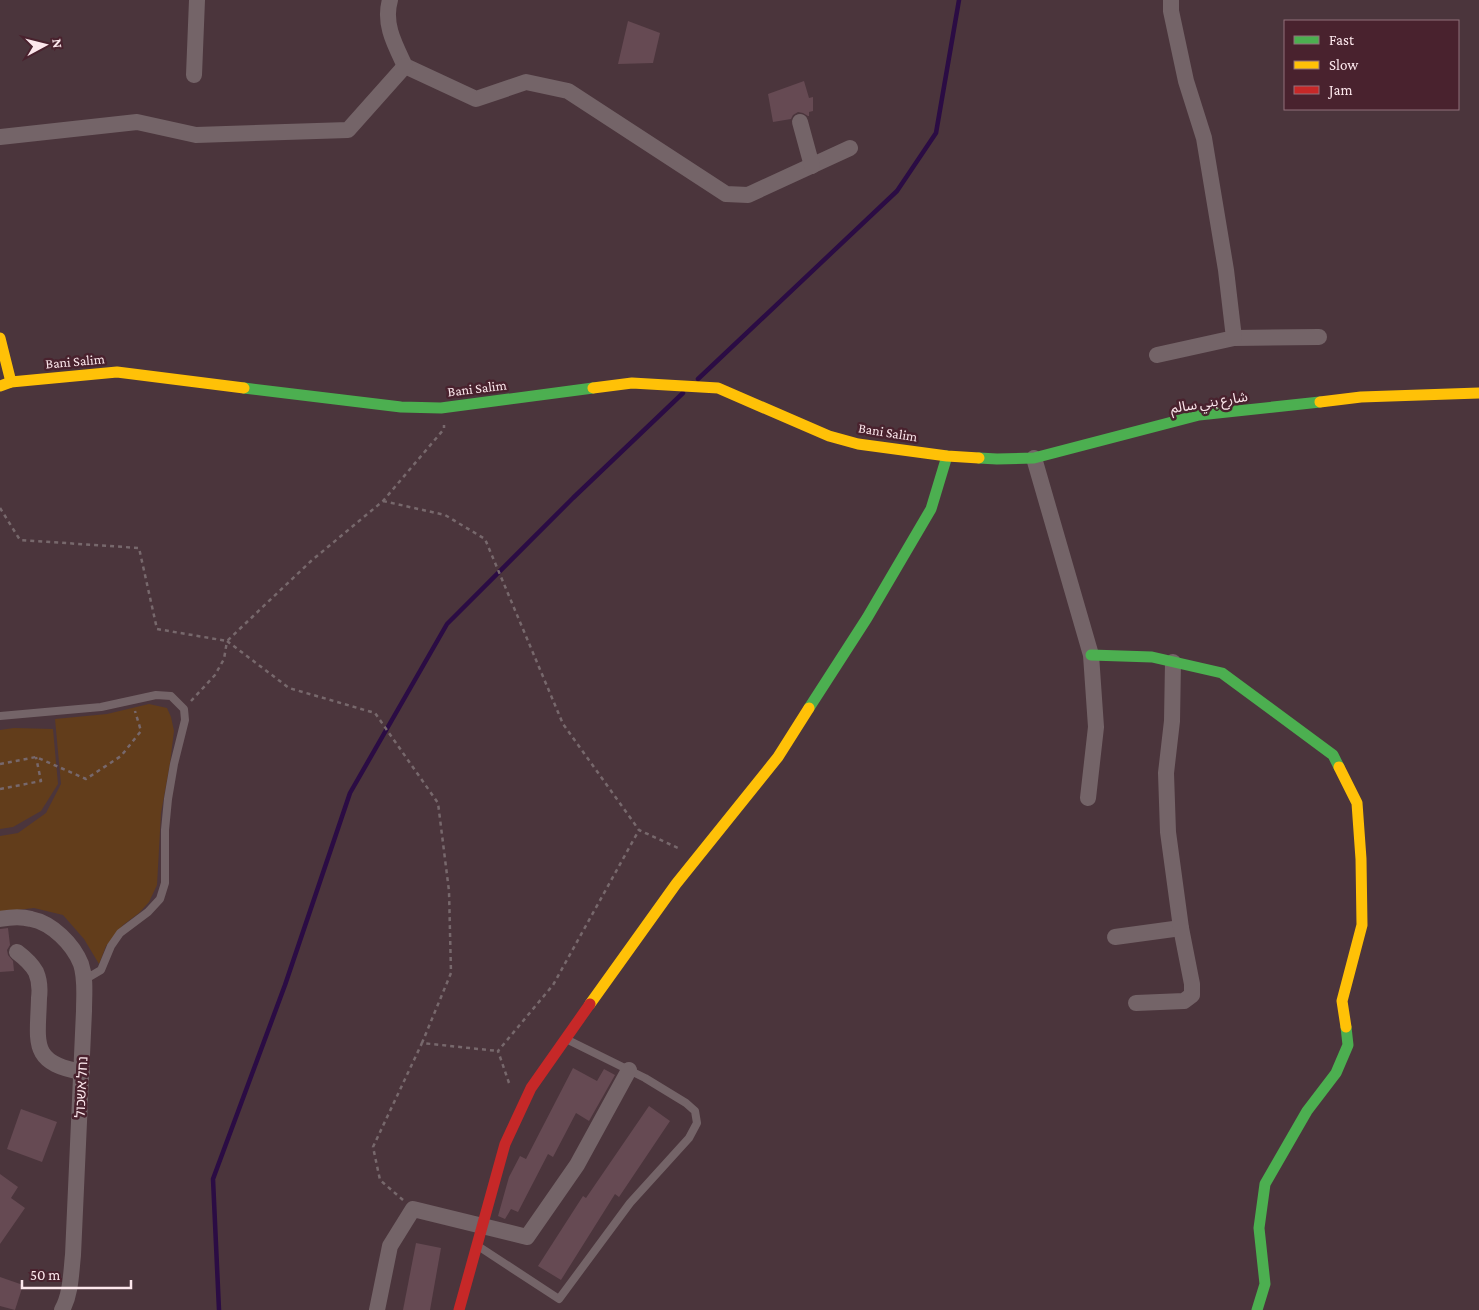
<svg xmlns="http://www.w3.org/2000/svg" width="1479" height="1310" viewBox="0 0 1479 1310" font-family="'Crimson Pro','Noto Sans Arabic','Noto Sans Hebrew',serif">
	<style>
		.green { fill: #623d1b }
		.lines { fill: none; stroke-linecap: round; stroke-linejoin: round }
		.stream { stroke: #2b0c44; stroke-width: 4.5 }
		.building { fill: #664a53 }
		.path { stroke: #77686c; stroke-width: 2.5; stroke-dasharray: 4 4; stroke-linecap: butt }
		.lane { stroke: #746468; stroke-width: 8 }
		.street { stroke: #746468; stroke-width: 16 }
		.fast { stroke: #4caf50; stroke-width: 11 }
		.slow { stroke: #ffc107; stroke-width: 11 }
		.jam { stroke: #c62828; stroke-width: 11 }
		.labels { text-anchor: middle; stroke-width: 5; stroke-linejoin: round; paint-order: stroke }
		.street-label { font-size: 14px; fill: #fce7ec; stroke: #49222e }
	</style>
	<rect width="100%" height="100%" fill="#4b353c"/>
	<g class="green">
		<polygon points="149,704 167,708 171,717 174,731 170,763 161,813 157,885 149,902 139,913 123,925 106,946 99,964 84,939 63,915 34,908 0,912 0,836 18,833 46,813 61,784 55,719 107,714"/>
		<polygon points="14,728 53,729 58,784 41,811 13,827 0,829 0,730"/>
	</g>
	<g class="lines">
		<g class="stream">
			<polyline points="698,379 897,191 936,133 959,0"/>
			<polyline points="219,1310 213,1179 285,985 350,793 447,624 573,498 683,393"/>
		</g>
	</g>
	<g class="building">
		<polygon points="628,21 660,33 653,63 618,64"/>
		<polygon points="804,81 809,98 813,97 813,111 809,112 809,116 808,116 803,113 798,112 793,115 791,119 773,122 768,94"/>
		<polygon points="8,928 10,945 7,950 8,955 13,961 14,971 0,972 0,929"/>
		<polygon points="573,1068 597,1081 604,1069 615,1075 589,1121 576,1113 553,1157 548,1154 518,1212 511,1209 505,1219 498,1216 509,1177 520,1156 526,1159"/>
		<polygon points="649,1106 670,1121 619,1197 615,1194 561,1280 538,1266 583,1196 586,1198"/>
		<polygon points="21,1109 57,1122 42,1162 7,1149"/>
		<polygon points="0,1174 18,1187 11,1198 25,1208 0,1244"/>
		<polygon points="416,1243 441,1248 430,1310 403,1310"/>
		<polygon points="0,1277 23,1285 15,1310 0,1306"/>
	</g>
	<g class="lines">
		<g class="path">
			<polyline points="383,501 445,515 485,539 563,724 639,830 678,848"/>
			<polyline points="0,508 20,540 139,548 157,629 227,641 311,561 383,501 444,429 444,425"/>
			<polyline points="191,701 215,675 224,659 227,641 289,688 375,713 438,803 449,891 451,973 422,1043 498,1051"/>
			<polyline points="0,764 36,757 86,779 121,756 141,731 135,711"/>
			<polyline points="0,789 41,781 36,757"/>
			<polyline points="509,1083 498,1051 553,985 639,830"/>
			<polyline points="403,1200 380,1180 373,1147 422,1043"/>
		</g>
		<g class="lane">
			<polyline points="0,716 101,707 156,695 171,696 184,709 185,720 174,764 168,799 165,830 165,883 160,899 148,912 120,933 111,946 101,970 84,980"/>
			<polyline points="478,1246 559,1299 630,1203 689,1138 697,1123 695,1111 686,1103 645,1078 568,1040"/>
		</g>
		<g class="street">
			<path d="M390,0C383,24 395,45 405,66L476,99L526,82L568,91L726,194L748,195L850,148"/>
			<polyline points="194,75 197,0"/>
			<polyline points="800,122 812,166"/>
			<polyline points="0,137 137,122 196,135 348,130 405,66"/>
			<polyline points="1234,338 1319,337"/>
			<polyline points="1157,355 1234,338 1226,270 1204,138 1186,81 1171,11 1171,0"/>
			<polyline points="1034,458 1091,655 1096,727 1088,798"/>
			<path d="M0,919C10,917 21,916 31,919C52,923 73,944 81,964C86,979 84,995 84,1011L73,1255C71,1273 71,1294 62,1310"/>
			<polyline points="1115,937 1181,928"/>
			<path d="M17,952C25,958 31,963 36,972C39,979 40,990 39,998C38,1042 29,1063 82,1072"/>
			<polyline points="1136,1003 1184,1001 1192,995 1192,984 1181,928 1168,832 1166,773 1172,721 1173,662"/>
			<polyline points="377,1310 390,1246 413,1209 527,1237 577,1165 629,1070"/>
		</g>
		<g class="fast">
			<polyline points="244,388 401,407 441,408 593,388"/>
			<polyline points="979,458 997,459 1034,458 1199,415 1320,402"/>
			<polyline points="1091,655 1152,657 1222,673 1333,755 1339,767"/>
			<polyline points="809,708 867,618 931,509 947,456"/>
			<polyline points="1257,1310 1265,1284 1259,1228 1265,1184 1307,1111 1336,1073 1348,1045 1346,1027"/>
		</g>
		<g class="slow">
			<polyline points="0,338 11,382"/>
			<polyline points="0,386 11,382 117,372 244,388"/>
			<polyline points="593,388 632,383 718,388 829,436 858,444 947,456 979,458"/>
			<polyline points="1320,402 1361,397 1479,393"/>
			<polyline points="1339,767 1357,803 1361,859 1362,925 1342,1001 1346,1027"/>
			<polyline points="590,1004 676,884 778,757 809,708"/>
		</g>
		<polyline class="jam" points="459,1310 505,1144 531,1088 590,1004"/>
	</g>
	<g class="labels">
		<g class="street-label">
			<text transform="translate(75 361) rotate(-5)" y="5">Bani Salim</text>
			<text transform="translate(477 388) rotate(-7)" y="5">Bani Salim</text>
			<text transform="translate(1209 402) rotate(-9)" y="5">شارع بني سالم</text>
			<text transform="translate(888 432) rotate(9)" y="5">Bani Salim</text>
			<text transform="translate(81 1087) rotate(-87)" y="5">נחל אשכול</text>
		</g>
	</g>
	<rect x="1284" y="20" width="175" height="90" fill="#49222e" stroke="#91717a"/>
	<rect x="1294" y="36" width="25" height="8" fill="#4caf50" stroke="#91717a"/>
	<text x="1329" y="45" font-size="15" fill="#fce7ec">Fast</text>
	<rect x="1294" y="61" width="25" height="8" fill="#ffc107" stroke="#91717a"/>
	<text x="1329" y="70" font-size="15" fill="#fce7ec">Slow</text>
	<rect x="1294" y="86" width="25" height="8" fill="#c62828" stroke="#91717a"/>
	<text x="1329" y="95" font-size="15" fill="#fce7ec">Jam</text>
	<g transform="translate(45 45) rotate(83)" stroke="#49222e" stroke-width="4" paint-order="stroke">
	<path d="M0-4L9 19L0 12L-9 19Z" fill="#fce7ec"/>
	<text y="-8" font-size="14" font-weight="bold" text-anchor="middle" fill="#fce7ec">N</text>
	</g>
	<path d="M22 1280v8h109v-8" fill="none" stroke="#fce7ec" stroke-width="2.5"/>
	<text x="30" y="1280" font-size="15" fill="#fce7ec" stroke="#49222e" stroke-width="4" paint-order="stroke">50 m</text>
</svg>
